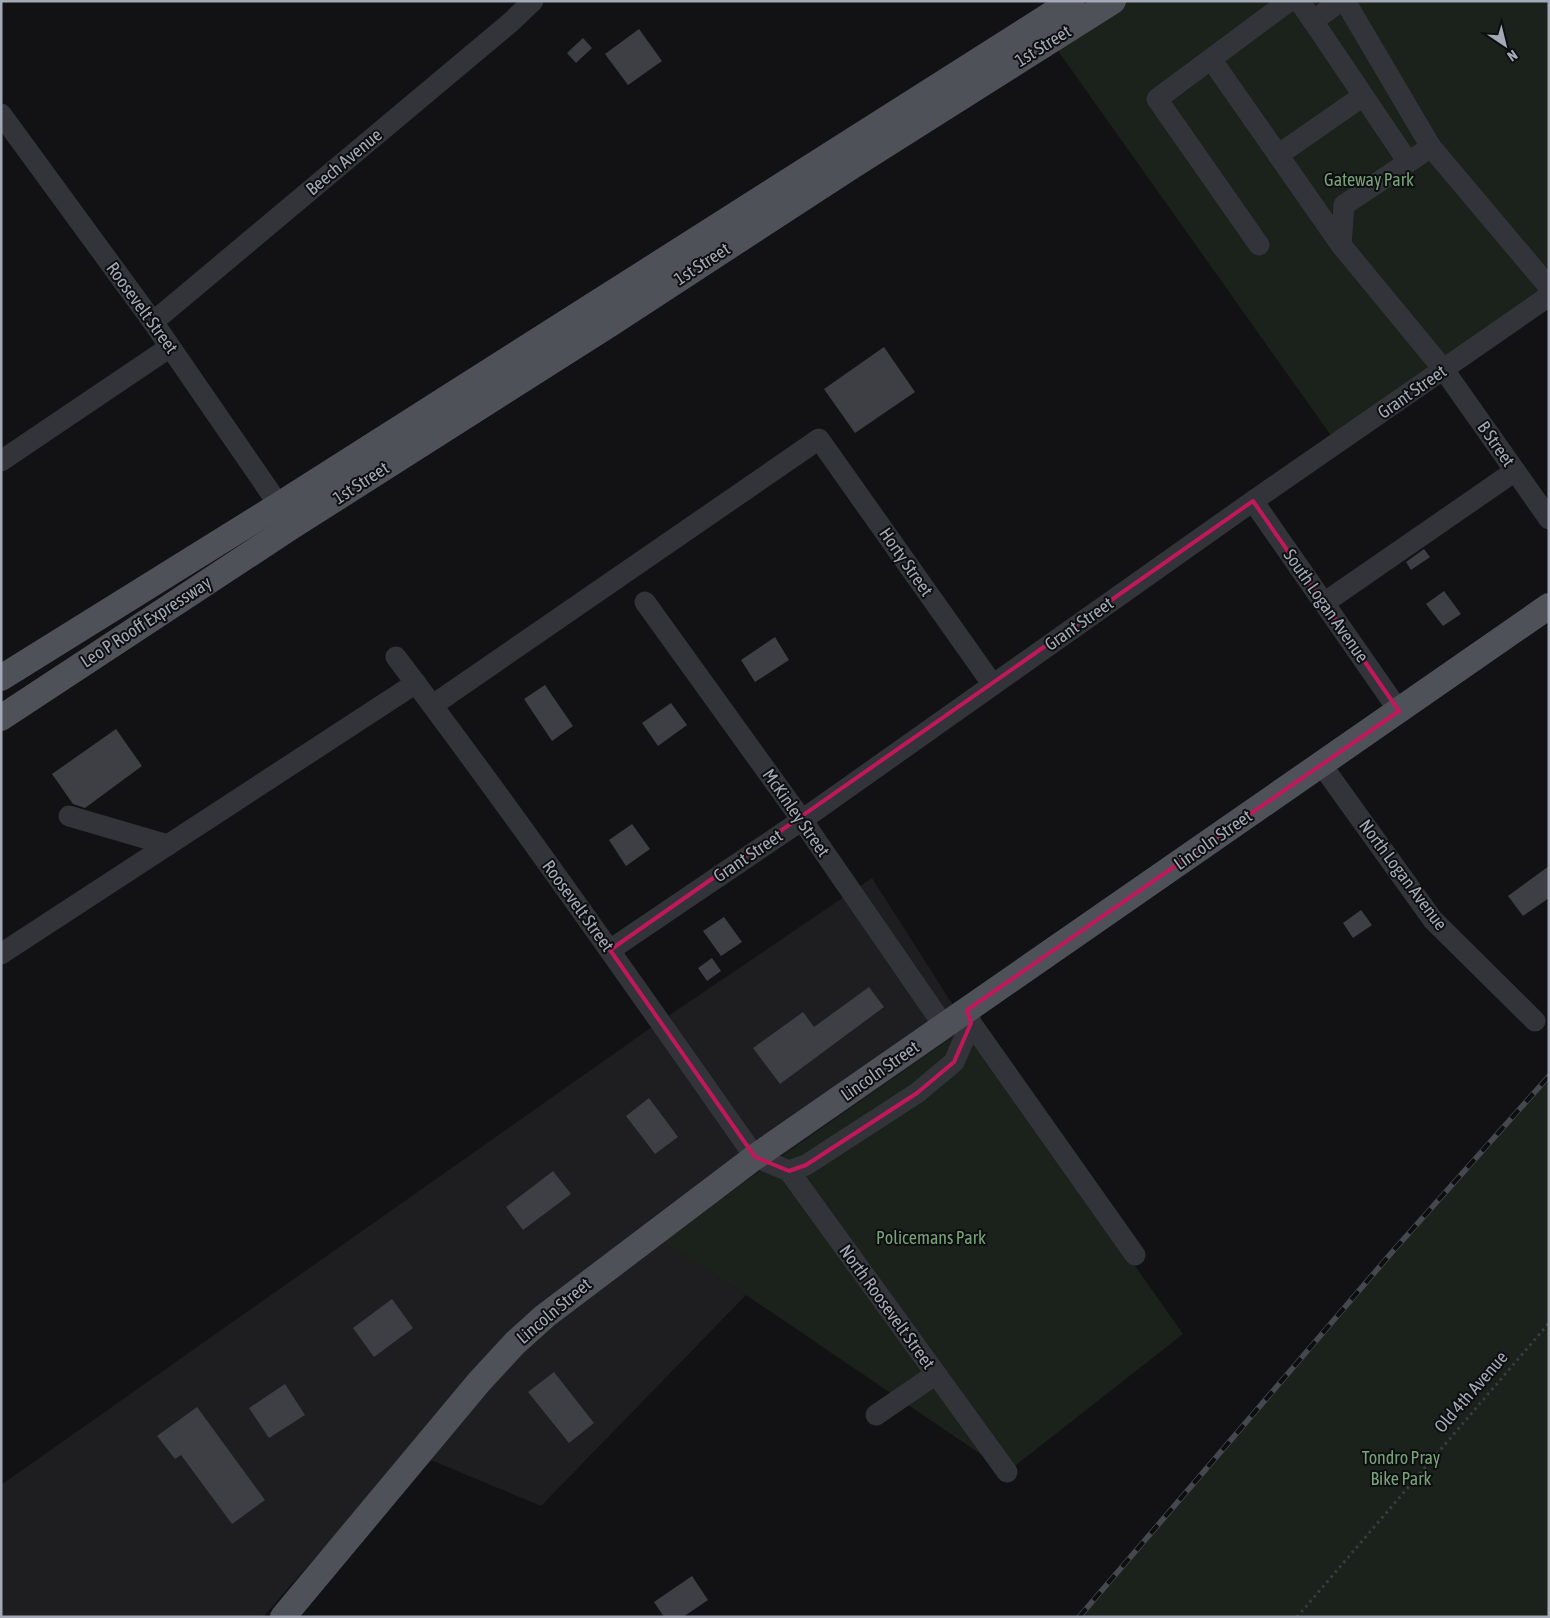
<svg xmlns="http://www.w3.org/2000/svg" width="1550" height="1618" viewBox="0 0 1550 1618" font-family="'Asap Condensed',sans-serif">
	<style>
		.built { fill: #1e1e21 }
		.green { fill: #1a221b }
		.building { fill: #3e3f44 }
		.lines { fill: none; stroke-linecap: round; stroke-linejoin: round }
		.path { stroke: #393c41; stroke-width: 3; stroke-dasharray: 2.5 4; stroke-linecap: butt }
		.minor { stroke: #33343a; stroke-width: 21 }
		.major { stroke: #4f5159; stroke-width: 26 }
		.rail-casing { stroke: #46484f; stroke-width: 5.5 }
		.rail { stroke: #0d0e0f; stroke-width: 4; stroke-dasharray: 11; stroke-linecap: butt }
		.marked { fill: none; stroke: #c2185b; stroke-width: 4; stroke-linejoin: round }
		.labels { text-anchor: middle; stroke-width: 4; stroke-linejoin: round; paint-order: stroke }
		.street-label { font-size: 18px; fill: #a3a9b6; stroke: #0d0e0f }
		.park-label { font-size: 18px; fill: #78a379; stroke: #0d0e0f }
	</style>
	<rect width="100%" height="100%" fill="#121214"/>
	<polygon class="built" points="872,878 967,1027 661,1239 746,1295 541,1506 409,1451 263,1617 1,1617 1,1485 652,1027"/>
	<g class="green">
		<polygon points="1116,1 1549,1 1549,296 1337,444 1051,41"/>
		<polygon points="967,1027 1183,1334 1007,1472 746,1295 661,1240"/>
		<polygon points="1549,1072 1549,1617 1078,1617"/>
	</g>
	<g class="building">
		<polygon points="639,29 662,61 628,85 605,54"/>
		<polygon points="583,38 592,48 576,63 567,53"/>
		<polygon points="884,347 915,392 855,433 824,389"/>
		<polygon points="1424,549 1430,557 1411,570 1406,562"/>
		<polygon points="1444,591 1461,614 1443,626 1426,604"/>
		<polygon points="775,637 789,660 755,682 741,660"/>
		<polygon points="545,685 573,726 552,741 524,699"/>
		<polygon points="671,703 687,725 658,746 642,723"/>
		<polygon points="116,729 142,766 85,808 73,804 52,774"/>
		<polygon points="632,824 650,849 626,866 609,840"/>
		<polygon points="1549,866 1549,898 1523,916 1508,896"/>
		<polygon points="1361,910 1372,925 1353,938 1343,923"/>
		<polygon points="724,917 742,942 721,956 703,931"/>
		<polygon points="712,958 721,971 707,981 698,968"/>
		<polygon points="869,987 884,1007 780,1084 753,1048 803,1012 814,1027"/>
		<polygon points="649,1098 678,1137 655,1154 626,1116"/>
		<polygon points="553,1171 571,1194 523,1230 506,1207"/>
		<polygon points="392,1299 413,1328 374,1357 353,1328"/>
		<polygon points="554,1372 594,1423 569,1443 528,1392"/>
		<polygon points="285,1384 305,1415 269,1438 249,1408"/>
		<polygon points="197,1407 265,1500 232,1524 181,1455 175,1459 157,1436"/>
		<polygon points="692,1576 708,1600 683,1617 664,1617 654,1602"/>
	</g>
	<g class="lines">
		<polyline class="path" points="1297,1617 1549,1323"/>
		<g class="minor">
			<polyline points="1299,1 1313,21 1341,1"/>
			<polyline points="1345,1 1431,147"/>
			<polyline points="1313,21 1408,162"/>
			<polyline points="1211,59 1341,245"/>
			<polyline points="1,114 153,322 279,505"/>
			<polyline points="1278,155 1363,96"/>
			<polyline points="1259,245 1157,99 1289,1"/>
			<polyline points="1549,287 1431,147 1344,205 1341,245 1444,370 1549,519"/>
			<polyline points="153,322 511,22 533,1"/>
			<polyline points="1,461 170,347"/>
			<polyline points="1253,501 1399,711"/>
			<polyline points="645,602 802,820 944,1026"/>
			<polyline points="1324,603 1515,471"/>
			<path d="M396,657C520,821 637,989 755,1157L789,1171L1007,1472"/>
			<polyline points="433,705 819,439 993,685"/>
			<polyline points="1321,764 1433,920 1535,1021"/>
			<polyline points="69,816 168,845"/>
			<polyline points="610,950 802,820 1253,501 1549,296"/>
			<polyline points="1,954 416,683"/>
			<polyline points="971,1023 1135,1255"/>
			<polyline points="789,1171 806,1165 917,1093 954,1062 971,1023 968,1012"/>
			<polyline points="876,1415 936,1374"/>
		</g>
		<g class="major">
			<polyline points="1,678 279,505 1072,1"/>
			<polyline points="1,718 291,527 610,324 852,166 1113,1"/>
			<polyline points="283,1617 479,1382 515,1343 545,1316 755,1157 1549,606"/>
		</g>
		<defs>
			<polyline id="rail" points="1079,1617 1393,1251 1549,1076"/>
		</defs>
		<use href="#rail" class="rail-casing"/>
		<use href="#rail" class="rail"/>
	</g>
	<path class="marked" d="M1253,501L1399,711L967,1010L971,1023L954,1062L917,1093L806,1165L789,1171L755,1157L610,950Z"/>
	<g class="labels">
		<g class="street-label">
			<text transform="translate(1043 46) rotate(-32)" y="6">1st Street</text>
			<text transform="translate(344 162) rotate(-40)" y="6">Beech Avenue</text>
			<text transform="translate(702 264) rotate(-33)" y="6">1st Street</text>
			<text transform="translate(142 308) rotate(54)" y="6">Roosevelt Street</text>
			<text transform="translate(1412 392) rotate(-35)" y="6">Grant Street</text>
			<text transform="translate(1496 444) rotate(55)" y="6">B Street</text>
			<text transform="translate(361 483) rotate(-33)" y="6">1st Street</text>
			<text transform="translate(906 562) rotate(55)" y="6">Horty Street</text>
			<text transform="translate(1326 606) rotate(55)" y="6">South Logan Avenue</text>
			<text transform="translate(146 622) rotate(-33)" y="6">Leo P Rooff Expressway</text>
			<text transform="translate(1079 624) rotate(-35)" y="6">Grant Street</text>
			<text transform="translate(796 813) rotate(55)" y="6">McKinley Street</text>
			<text transform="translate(1213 840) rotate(-35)" y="6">Lincoln Street</text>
			<text transform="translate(748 856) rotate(-34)" y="6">Grant Street</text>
			<text transform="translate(1403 875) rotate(53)" y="6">North Logan Avenue</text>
			<text transform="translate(578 906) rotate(54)" y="6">Roosevelt Street</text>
			<text transform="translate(880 1071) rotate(-35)" y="6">Lincoln Street</text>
			<text transform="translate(887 1307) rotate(54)" y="6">North Roosevelt Street</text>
			<text transform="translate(554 1311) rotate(-40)" y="6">Lincoln Street</text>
			<text transform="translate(1471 1392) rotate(-49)" y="6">Old 4th Avenue</text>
		</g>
		<g class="park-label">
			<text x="1369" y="186">Gateway Park</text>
			<text x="931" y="1244">Policemans Park</text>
			<text x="1401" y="1464">Tondro Pray<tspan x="1401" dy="21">Bike Park</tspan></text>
		</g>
	</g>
	<rect width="1550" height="1618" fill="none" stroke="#a3a9b6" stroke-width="5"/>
	<g transform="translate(1505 45) rotate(145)" stroke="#0d0e0f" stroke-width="4" paint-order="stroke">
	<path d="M0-4L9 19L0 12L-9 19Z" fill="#a3a9b6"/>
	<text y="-8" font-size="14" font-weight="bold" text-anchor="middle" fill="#a3a9b6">N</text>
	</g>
</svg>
